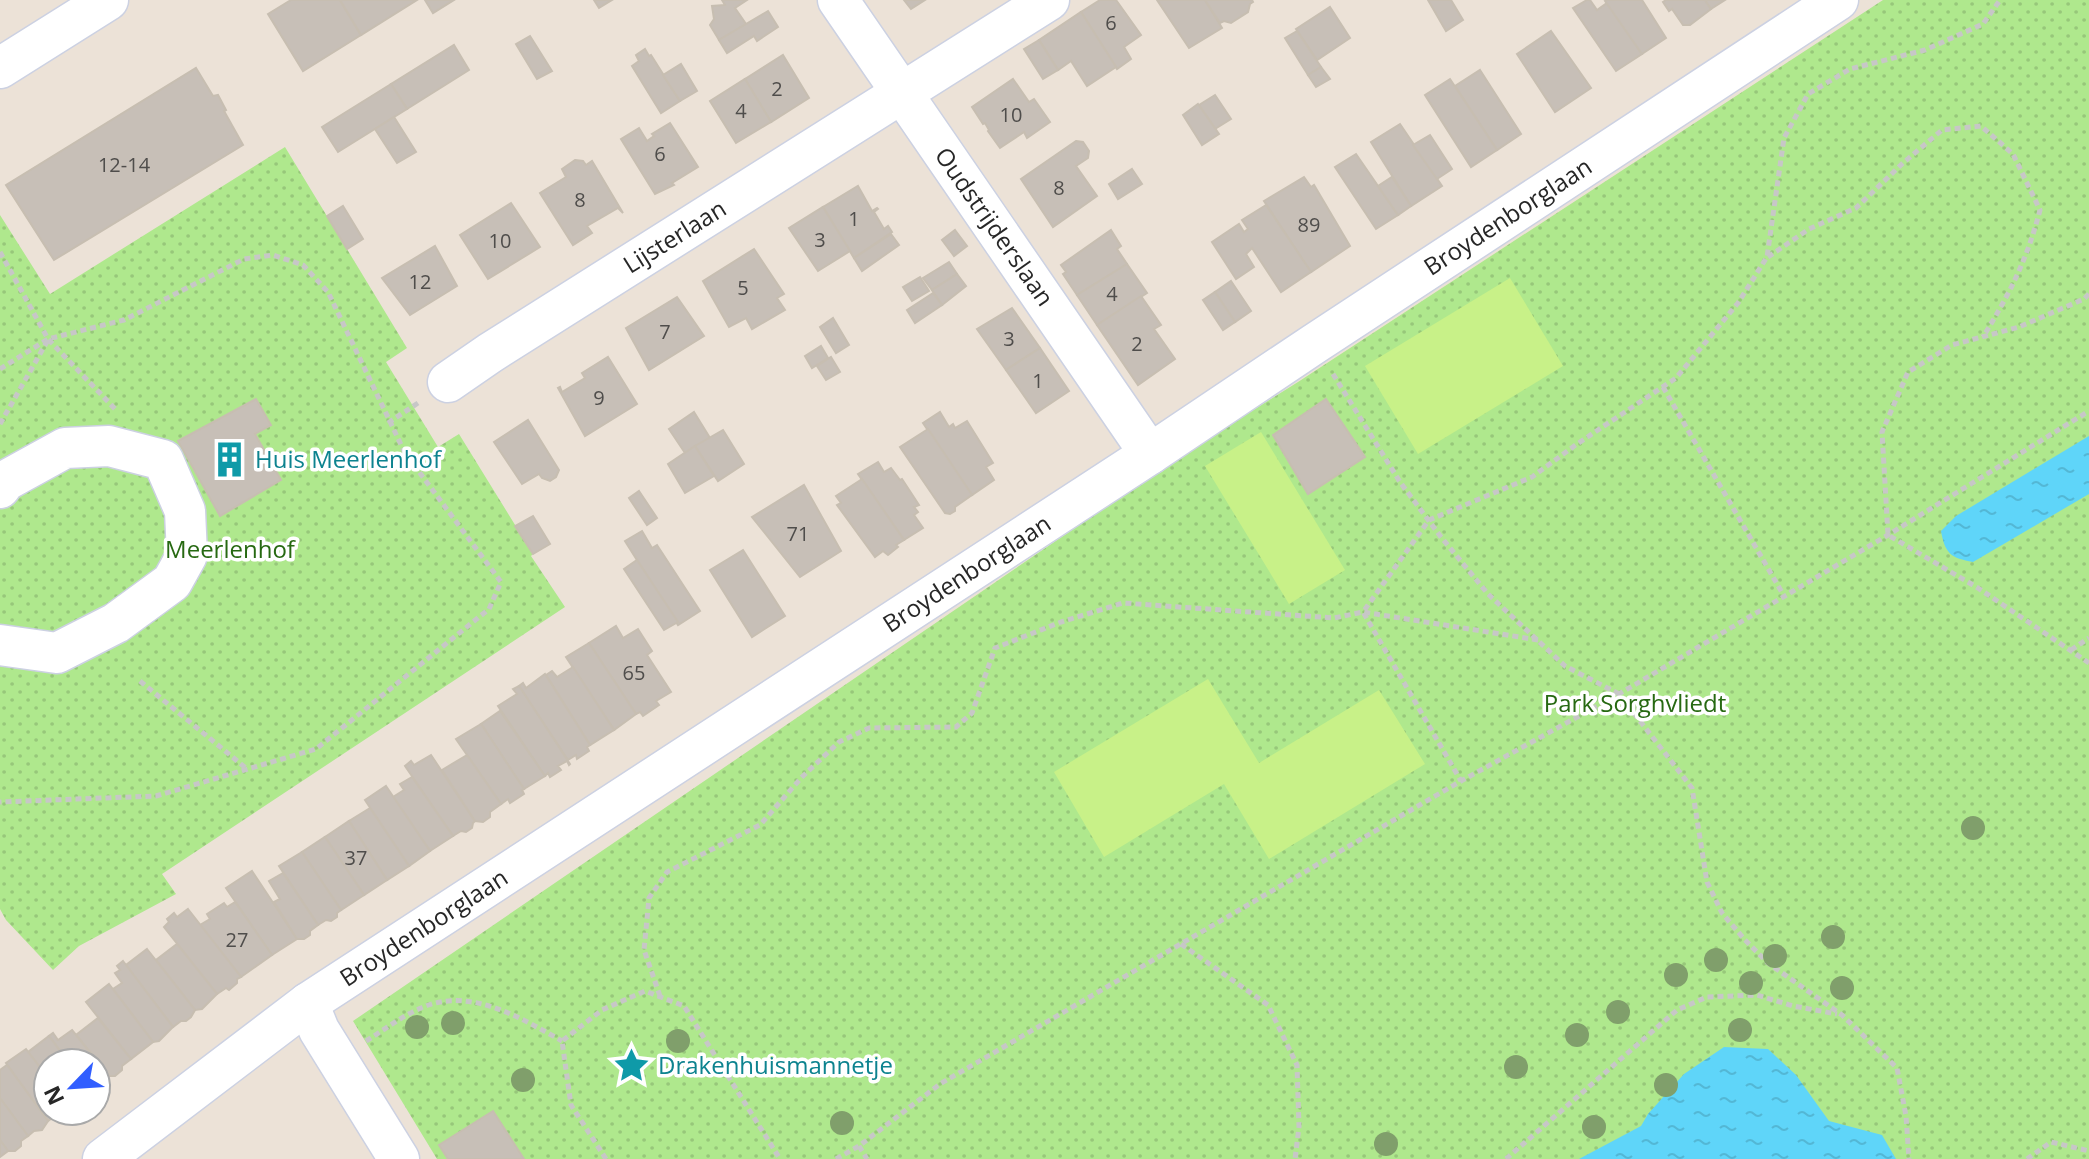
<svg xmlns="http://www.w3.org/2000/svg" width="2089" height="1159" viewBox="0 0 2089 1159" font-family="'Open Sans',sans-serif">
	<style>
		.park { fill: url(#park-dots) }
		.pitch { fill: #c8f188 }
		.water { fill: url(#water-ripples) }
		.building { fill: #c7bfb7; stroke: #c7beb1; stroke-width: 2 }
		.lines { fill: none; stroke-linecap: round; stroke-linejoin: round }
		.minor-casing { stroke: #ccd1e2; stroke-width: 43 }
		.path { stroke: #c7c7c7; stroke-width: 5; stroke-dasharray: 6 4; stroke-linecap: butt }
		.minor { stroke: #fff; stroke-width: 40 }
		.tree { fill: #809f6b }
		.labels { text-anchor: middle; stroke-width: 7; stroke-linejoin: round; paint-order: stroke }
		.number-label { font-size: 20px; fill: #4f4d4b }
		.street-label { font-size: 24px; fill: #272727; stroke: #fff }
		.culture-label { font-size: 24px; fill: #0d838f; stroke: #fff; text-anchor: start }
		.park-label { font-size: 24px; fill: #276912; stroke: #fff }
	</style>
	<defs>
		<pattern id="park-dots" width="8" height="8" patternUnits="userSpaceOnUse" patternTransform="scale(2)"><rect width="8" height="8" fill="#afe88d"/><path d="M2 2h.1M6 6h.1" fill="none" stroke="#97c77a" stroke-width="1.8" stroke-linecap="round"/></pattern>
		<pattern id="water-ripples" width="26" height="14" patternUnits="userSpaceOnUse" patternTransform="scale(2)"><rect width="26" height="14" fill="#5fd5f9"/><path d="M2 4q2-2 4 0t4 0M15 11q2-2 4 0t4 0" fill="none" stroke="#53b7d5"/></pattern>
	</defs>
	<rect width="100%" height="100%" fill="#ece2d7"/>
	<g class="park">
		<polygon points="1883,0 2089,0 2089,1159 437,1159 353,1021 1183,454 1298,382"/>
		<polygon points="285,147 407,348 386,362 438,447 459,434 533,554 531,556 565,607 162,874 176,894 79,946 53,970 6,920 0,909 0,215 50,294"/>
	</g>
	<g class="pitch">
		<polygon points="1510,278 1563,366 1418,454 1365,366"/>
		<polygon points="1261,432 1345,570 1289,604 1205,466"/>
		<polygon points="1208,679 1259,763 1379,690 1425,764 1269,859 1224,784 1104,857 1054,772"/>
	</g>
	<g class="water">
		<path d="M2089,436V494L1973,562C1951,558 1945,554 1941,531L1956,516Z"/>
		<polygon points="1724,1047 1768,1049 1796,1075 1829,1121 1882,1135 1896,1159 1579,1159 1641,1126 1648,1114 1684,1074"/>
	</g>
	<g class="building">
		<polygon points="291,0 340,0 361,35 303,71 268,14"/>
		<polygon points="340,0 417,0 361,35"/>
		<polygon points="425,0 454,0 433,13"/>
		<polygon points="594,0 612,0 599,8"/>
		<polygon points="722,0 747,0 735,8 746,24 719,40 710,25 714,19 712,6 725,5"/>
		<polygon points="904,0 925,0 911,9"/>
		<polygon points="1100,0 1116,0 1141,35 1124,47 1131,59 1117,69 1081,12"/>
		<polygon points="1157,0 1205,0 1222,28 1189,48"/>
		<polygon points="1205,0 1252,0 1253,2 1250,4 1248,12 1231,23 1224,21 1220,23"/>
		<polygon points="1428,0 1451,0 1463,20 1446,31"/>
		<polygon points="1587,0 1590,0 1597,10 1607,3 1642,54 1616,71 1573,8"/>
		<polygon points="1607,0 1642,0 1666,38 1642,54 1605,1"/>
		<polygon points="1666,0 1705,0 1711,9 1690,25 1683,25 1672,9 1669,11 1663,2"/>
		<polygon points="1705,0 1725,0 1711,9"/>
		<polygon points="1330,7 1350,38 1317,60 1296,29"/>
		<polygon points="768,11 778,27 757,41 754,36 727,53 719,40"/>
		<polygon points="1081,12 1116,67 1087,86 1071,61 1058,70 1039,40"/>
		<polygon points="1297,31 1321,67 1308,75 1285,38"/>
		<polygon points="1551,31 1591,88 1555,112 1517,54"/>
		<polygon points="530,36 552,71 537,79 516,44"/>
		<polygon points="1039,40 1058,70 1043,79 1024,49"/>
		<polygon points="454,45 469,70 407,109 391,84"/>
		<polygon points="645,49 649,56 651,55 680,101 661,113 632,66 639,61 636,55"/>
		<polygon points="783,55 809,98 771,122 745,79"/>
		<polygon points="681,64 697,91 680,101 663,75"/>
		<polygon points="1321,67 1330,79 1316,87 1308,75"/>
		<polygon points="196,68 213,96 218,95 226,110 224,111 243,145 54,260 6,185"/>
		<polygon points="1480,70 1521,134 1497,150 1455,86"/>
		<polygon points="745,79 771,122 736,143 710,101"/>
		<polygon points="1013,79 1029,102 1034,99 1050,122 1027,138 1024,132 1000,148 988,131 989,130 985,123 983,124 972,107"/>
		<polygon points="1450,79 1497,150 1471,167 1425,95"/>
		<polygon points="391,84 407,109 338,152 322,127"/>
		<polygon points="1215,95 1231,119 1215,129 1199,105"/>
		<polygon points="1198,104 1219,134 1202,145 1183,115"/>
		<polygon points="394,117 416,152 397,163 375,129"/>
		<polygon points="670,123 698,167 672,183 674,185 655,194 621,139 639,128 647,141 654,136 652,134"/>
		<polygon points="1400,124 1442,186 1411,206 1371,142"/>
		<polygon points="1430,135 1452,169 1437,179 1413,145"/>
		<polygon points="1076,141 1083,142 1089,151 1088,158 1076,166 1097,196 1053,227 1021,179"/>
		<polygon points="1356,154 1398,215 1376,229 1335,167"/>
		<polygon points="575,160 583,161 586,165 592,161 623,213 618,208 587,226 592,233 573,245 540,193 566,177 562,169"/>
		<polygon points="1132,169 1142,184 1118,199 1109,184"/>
		<polygon points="1304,177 1311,187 1314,185 1350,246 1311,272 1264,201"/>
		<polygon points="1392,177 1411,206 1398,215 1378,186"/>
		<polygon points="858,186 872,211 877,208 878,209 874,212 884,229 888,226 892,232 854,258 823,207"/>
		<polygon points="511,203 540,247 488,279 460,235"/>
		<polygon points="1266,205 1311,272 1281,292 1252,248 1246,254 1254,267 1236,279 1212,242 1239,224 1244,232 1248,229 1242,220"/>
		<polygon points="343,206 363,239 347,249 327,216"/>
		<polygon points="823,207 850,251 818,271 789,228"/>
		<polygon points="955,230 967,246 954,256 942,240"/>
		<polygon points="1111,230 1121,246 1117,249 1127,264 1077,295 1063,274 1066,272 1061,265"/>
		<polygon points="891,234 899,245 862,271 854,258"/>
		<polygon points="435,246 457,286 410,315 382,278"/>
		<polygon points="754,249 784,294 777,298 785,310 752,329 746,318 729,327 703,281"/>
		<polygon points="949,262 957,274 932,290 923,278"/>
		<polygon points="1127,264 1147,293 1097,325 1077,295"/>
		<polygon points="957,274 966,286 942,305 932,290"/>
		<polygon points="920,277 929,291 912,301 903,287"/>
		<polygon points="1231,281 1251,311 1235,322 1215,292"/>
		<polygon points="1215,292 1235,322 1223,330 1203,300"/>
		<polygon points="933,293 942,305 915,323 907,310"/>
		<polygon points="1141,296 1161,325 1154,329 1175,359 1138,385 1097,325"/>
		<polygon points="677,297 704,336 649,370 626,328"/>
		<polygon points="1012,308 1040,348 1006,370 977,329"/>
		<polygon points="833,318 849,345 836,353 820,327"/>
		<polygon points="821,346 828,358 812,368 805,356"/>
		<polygon points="1040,348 1069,391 1036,413 1006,370"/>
		<polygon points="608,357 637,404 585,436 558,388 560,387 562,392 585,378 582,373"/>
		<polygon points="831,357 840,372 826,380 817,366"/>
		<polygon points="256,399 271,425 255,434 281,480 220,516 178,441"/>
		<polygon points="1326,399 1365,457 1308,494 1273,435"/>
		<polygon points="694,412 710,438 685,453 669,429"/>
		<polygon points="940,412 949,427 953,424 955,428 967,421 993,463 986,467 994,480 972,495 923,423"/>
		<polygon points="528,420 559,470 556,477 550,481 542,478 539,474 522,484 494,442"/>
		<polygon points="928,429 972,495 955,507 955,511 950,514 945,513 900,447"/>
		<polygon points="723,430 744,464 718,481 695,446"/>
		<polygon points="695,446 714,476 685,493 668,464"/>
		<polygon points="878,462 884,472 891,468 900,480 902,479 919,505 914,507 918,512 914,515 923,528 904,540 858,474"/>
		<polygon points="862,479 904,540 896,545 898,547 888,555 883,551 875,557 837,505 841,503 836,496"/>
		<polygon points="804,485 841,551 800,577 752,517"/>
		<polygon points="639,491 657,518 647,525 629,498"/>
		<polygon points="533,516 550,544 533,554 515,526"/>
		<polygon points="642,531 652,548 657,545 700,611 678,625 625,541"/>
		<polygon points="743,550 785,616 752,637 710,570"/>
		<polygon points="637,560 678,622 664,630 624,569"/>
		<polygon points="616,626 623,638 638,629 652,651 647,655 671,692 656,701 659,705 643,716 640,712 636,714 589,643"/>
		<polygon points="589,643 636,714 614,730 566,657"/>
		<polygon points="573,667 614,730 590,745 546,675 552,671 557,677"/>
		<polygon points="545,674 590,745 587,747 589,751 577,759 576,755 568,760 519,686 523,683 526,688"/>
		<polygon points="519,686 570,764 569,765 567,761 558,766 561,770 550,777 548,773 545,776 498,706 517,694 513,689"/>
		<polygon points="500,711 545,776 524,789 481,724"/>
		<polygon points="481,724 524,789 522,790 524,794 510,803 508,799 501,804 456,739"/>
		<polygon points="431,755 475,821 473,823 472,828 466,832 461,831 453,836 405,766 411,761 414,765"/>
		<polygon points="467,755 501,804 490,812 490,817 483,822 475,821 442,770"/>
		<polygon points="412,777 453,836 430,851 393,797 404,790 400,784"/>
		<polygon points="386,786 430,851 409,866 365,800"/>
		<polygon points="370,808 409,866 387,880 349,821"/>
		<polygon points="349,821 387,880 364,895 325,837"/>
		<polygon points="325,837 364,895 341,910 302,852"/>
		<polygon points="302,852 341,910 337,913 337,917 331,921 326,920 318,925 279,866"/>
		<polygon points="252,871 297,939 272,955 226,888"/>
		<polygon points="283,873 318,925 310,931 310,935 304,939 297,939 274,902 280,899 269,881"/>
		<polygon points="235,902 272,955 241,977 200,925 210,919 207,914 224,903 227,907"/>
		<polygon points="188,909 241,977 237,979 237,983 229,990 226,988 217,994 164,927 169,922 167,919 174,913 177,917"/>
		<polygon points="177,944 217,994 202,1009 195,1010 156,960"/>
		<polygon points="147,949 195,1010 191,1017 186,1021 181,1021 173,1027 126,965"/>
		<polygon points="123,961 173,1027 159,1041 153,1042 113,989 122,983 115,973 120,970 117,966"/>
		<polygon points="109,984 153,1042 131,1059 86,1002"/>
		<polygon points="98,1018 131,1059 122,1066 122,1070 115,1076 109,1076 76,1035"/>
		<polygon points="72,1030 109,1076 102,1085 96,1086 96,1063 69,1063 49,1036 53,1033 58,1040"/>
		<polygon points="49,1036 69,1063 48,1063 48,1078 28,1052"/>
		<polygon points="26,1049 48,1078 48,1111 61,1111 48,1121 6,1063"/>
		<polygon points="7,1065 48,1121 42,1130 34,1131 28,1136 0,1098 0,1070"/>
		<polygon points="0,1098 28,1136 21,1141 21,1146 15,1151 8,1151 0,1140"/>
		<polygon points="493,1111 524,1159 448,1159 439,1145"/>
		<polygon points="0,1140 8,1151 0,1157"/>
	</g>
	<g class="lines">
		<defs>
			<g id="minor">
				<polyline points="838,0 1150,454"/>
				<polyline points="0,68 108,0"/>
				<polyline points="448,382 490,353 1049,0"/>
				<polyline points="0,488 5,481 65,448 109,446 163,460 185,511 187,555 172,582 116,623 57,653 0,645"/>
				<polyline points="308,1003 319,1030 399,1159"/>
				<polyline points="103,1159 308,1003 1150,454 1314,344 1838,0"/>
			</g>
		</defs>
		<use href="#minor" class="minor-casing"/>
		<g class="path">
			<polyline points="0,252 48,339 116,410"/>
			<path d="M1768,257L1809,229L1856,208L1903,163L1942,130L1981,126L2013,154L2040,210C2027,260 2010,293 1983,337"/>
			<polyline points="2089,294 2084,299 2019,327 1952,345 1908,372 1882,432 1888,535 1978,588 2089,663"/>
			<polyline points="0,369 48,339 124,320 244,259 273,255 303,265 328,292 405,453 501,582 489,609 316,749 156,796 0,802"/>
			<polyline points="1333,374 1400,482 1441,537 1488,594 1565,666 1619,694 1692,788 1707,882 1722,913 1745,940 1768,963 1842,1015 1897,1068 1906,1116 1909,1159"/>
			<polyline points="1663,387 1784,596"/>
			<polyline points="388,423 421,401"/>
			<polyline points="0,424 48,340"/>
			<polyline points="1538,640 1363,612 1429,520 1532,477 1577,444 1676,378 1738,303 1767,257 1784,138 1808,94 1850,69 1925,50 1983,24 2000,0"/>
			<polyline points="2071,650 2089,638"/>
			<polyline points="140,681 247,769"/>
			<polyline points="1181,944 1268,1005 1297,1065 1299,1127 1295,1159"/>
			<polyline points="660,996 644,950 649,898 667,872 760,825 802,777 839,742 869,728 956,727 972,713 995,648 1061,622 1123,603 1334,618 1363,612 1461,781"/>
			<path d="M366,1041C384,1030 402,1016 421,1008C469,986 521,1018 562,1041"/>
			<polyline points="859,1146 867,1159"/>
			<polyline points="606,1159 571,1105 562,1041 602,1010 645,991 684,1006 780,1159"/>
			<polyline points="836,1159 859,1146 940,1084 1461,781 1619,694 1888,535 2089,411"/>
			<polyline points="1506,1159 1677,1010 1707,997 1757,995 1793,1006 1837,1014"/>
			<polyline points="2027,1159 2051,1142 2089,1151"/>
		</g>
		<use href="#minor" class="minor"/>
	</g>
	<g class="tree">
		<circle cx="1973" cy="828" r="12"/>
		<circle cx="1833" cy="937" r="12"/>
		<circle cx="1775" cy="956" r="12"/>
		<circle cx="1716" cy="960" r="12"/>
		<circle cx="1676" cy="975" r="12"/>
		<circle cx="1751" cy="983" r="12"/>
		<circle cx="1842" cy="988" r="12"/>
		<circle cx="1618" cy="1012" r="12"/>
		<circle cx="453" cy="1023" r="12"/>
		<circle cx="417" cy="1027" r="12"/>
		<circle cx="1740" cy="1030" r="12"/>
		<circle cx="1577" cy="1035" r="12"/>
		<circle cx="678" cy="1041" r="12"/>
		<circle cx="1516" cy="1067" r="12"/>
		<circle cx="523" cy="1080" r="12"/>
		<circle cx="1666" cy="1085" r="12"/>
		<circle cx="842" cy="1123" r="12"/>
		<circle cx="1594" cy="1127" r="12"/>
		<circle cx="1386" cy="1144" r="12"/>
	</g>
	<defs>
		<symbol id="building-bare" viewBox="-9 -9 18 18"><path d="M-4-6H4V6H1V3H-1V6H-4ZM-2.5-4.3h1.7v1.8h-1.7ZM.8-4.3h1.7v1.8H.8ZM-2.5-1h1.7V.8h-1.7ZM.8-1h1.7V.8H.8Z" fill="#0f9aa8" stroke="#fff" stroke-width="2.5" paint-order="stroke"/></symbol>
		<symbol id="sight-bare" viewBox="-9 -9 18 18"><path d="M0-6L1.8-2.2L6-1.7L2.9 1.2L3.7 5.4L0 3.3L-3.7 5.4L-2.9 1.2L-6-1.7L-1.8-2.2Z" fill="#0f9aa8" stroke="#fff" stroke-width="2.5" paint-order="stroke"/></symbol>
	</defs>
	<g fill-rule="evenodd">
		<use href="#building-bare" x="204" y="434" width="51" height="51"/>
		<use href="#sight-bare" x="606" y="1040" width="51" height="51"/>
	</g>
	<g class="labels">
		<g class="number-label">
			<text x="1111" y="30">6</text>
			<text x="777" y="96">2</text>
			<text x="741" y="118">4</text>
			<text x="1011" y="122">10</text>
			<text x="660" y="161">6</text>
			<text x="124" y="172">12-14</text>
			<text x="1059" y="195">8</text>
			<text x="580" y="207">8</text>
			<text x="854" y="226">1</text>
			<text x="1309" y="232">89</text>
			<text x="820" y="247">3</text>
			<text x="500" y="248">10</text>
			<text x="420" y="289">12</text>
			<text x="743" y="295">5</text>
			<text x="1112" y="301">4</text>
			<text x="665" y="339">7</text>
			<text x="1009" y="346">3</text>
			<text x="1137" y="351">2</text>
			<text x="1038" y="388">1</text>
			<text x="599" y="405">9</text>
			<text x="798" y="541">71</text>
			<text x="634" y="680">65</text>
			<text x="356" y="865">37</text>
			<text x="237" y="947">27</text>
		</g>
		<g class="street-label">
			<text transform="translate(1508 217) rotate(-33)" y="8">Broydenborglaan</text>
			<text transform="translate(994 227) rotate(55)" y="8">Oudstrijderslaan</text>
			<text transform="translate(675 237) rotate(-32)" y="8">Lijsterlaan</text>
			<text transform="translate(967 574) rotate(-33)" y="8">Broydenborglaan</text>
			<text transform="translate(424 928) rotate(-33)" y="8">Broydenborglaan</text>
		</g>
		<g class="culture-label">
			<text x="255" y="468">Huis Meerlenhof</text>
			<text x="658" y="1074">Drakenhuismannetje</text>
		</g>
		<g class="park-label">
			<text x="230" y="558">Meerlenhof</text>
			<text x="1635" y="712">Park Sorghvliedt</text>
		</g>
	</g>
	<g transform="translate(72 1087) rotate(245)"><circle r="38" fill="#ffffff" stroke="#a9a9a9" stroke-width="2"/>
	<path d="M0-6L14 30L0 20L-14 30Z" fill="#315eff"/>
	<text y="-12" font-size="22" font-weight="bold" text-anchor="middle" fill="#272727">N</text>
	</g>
</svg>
